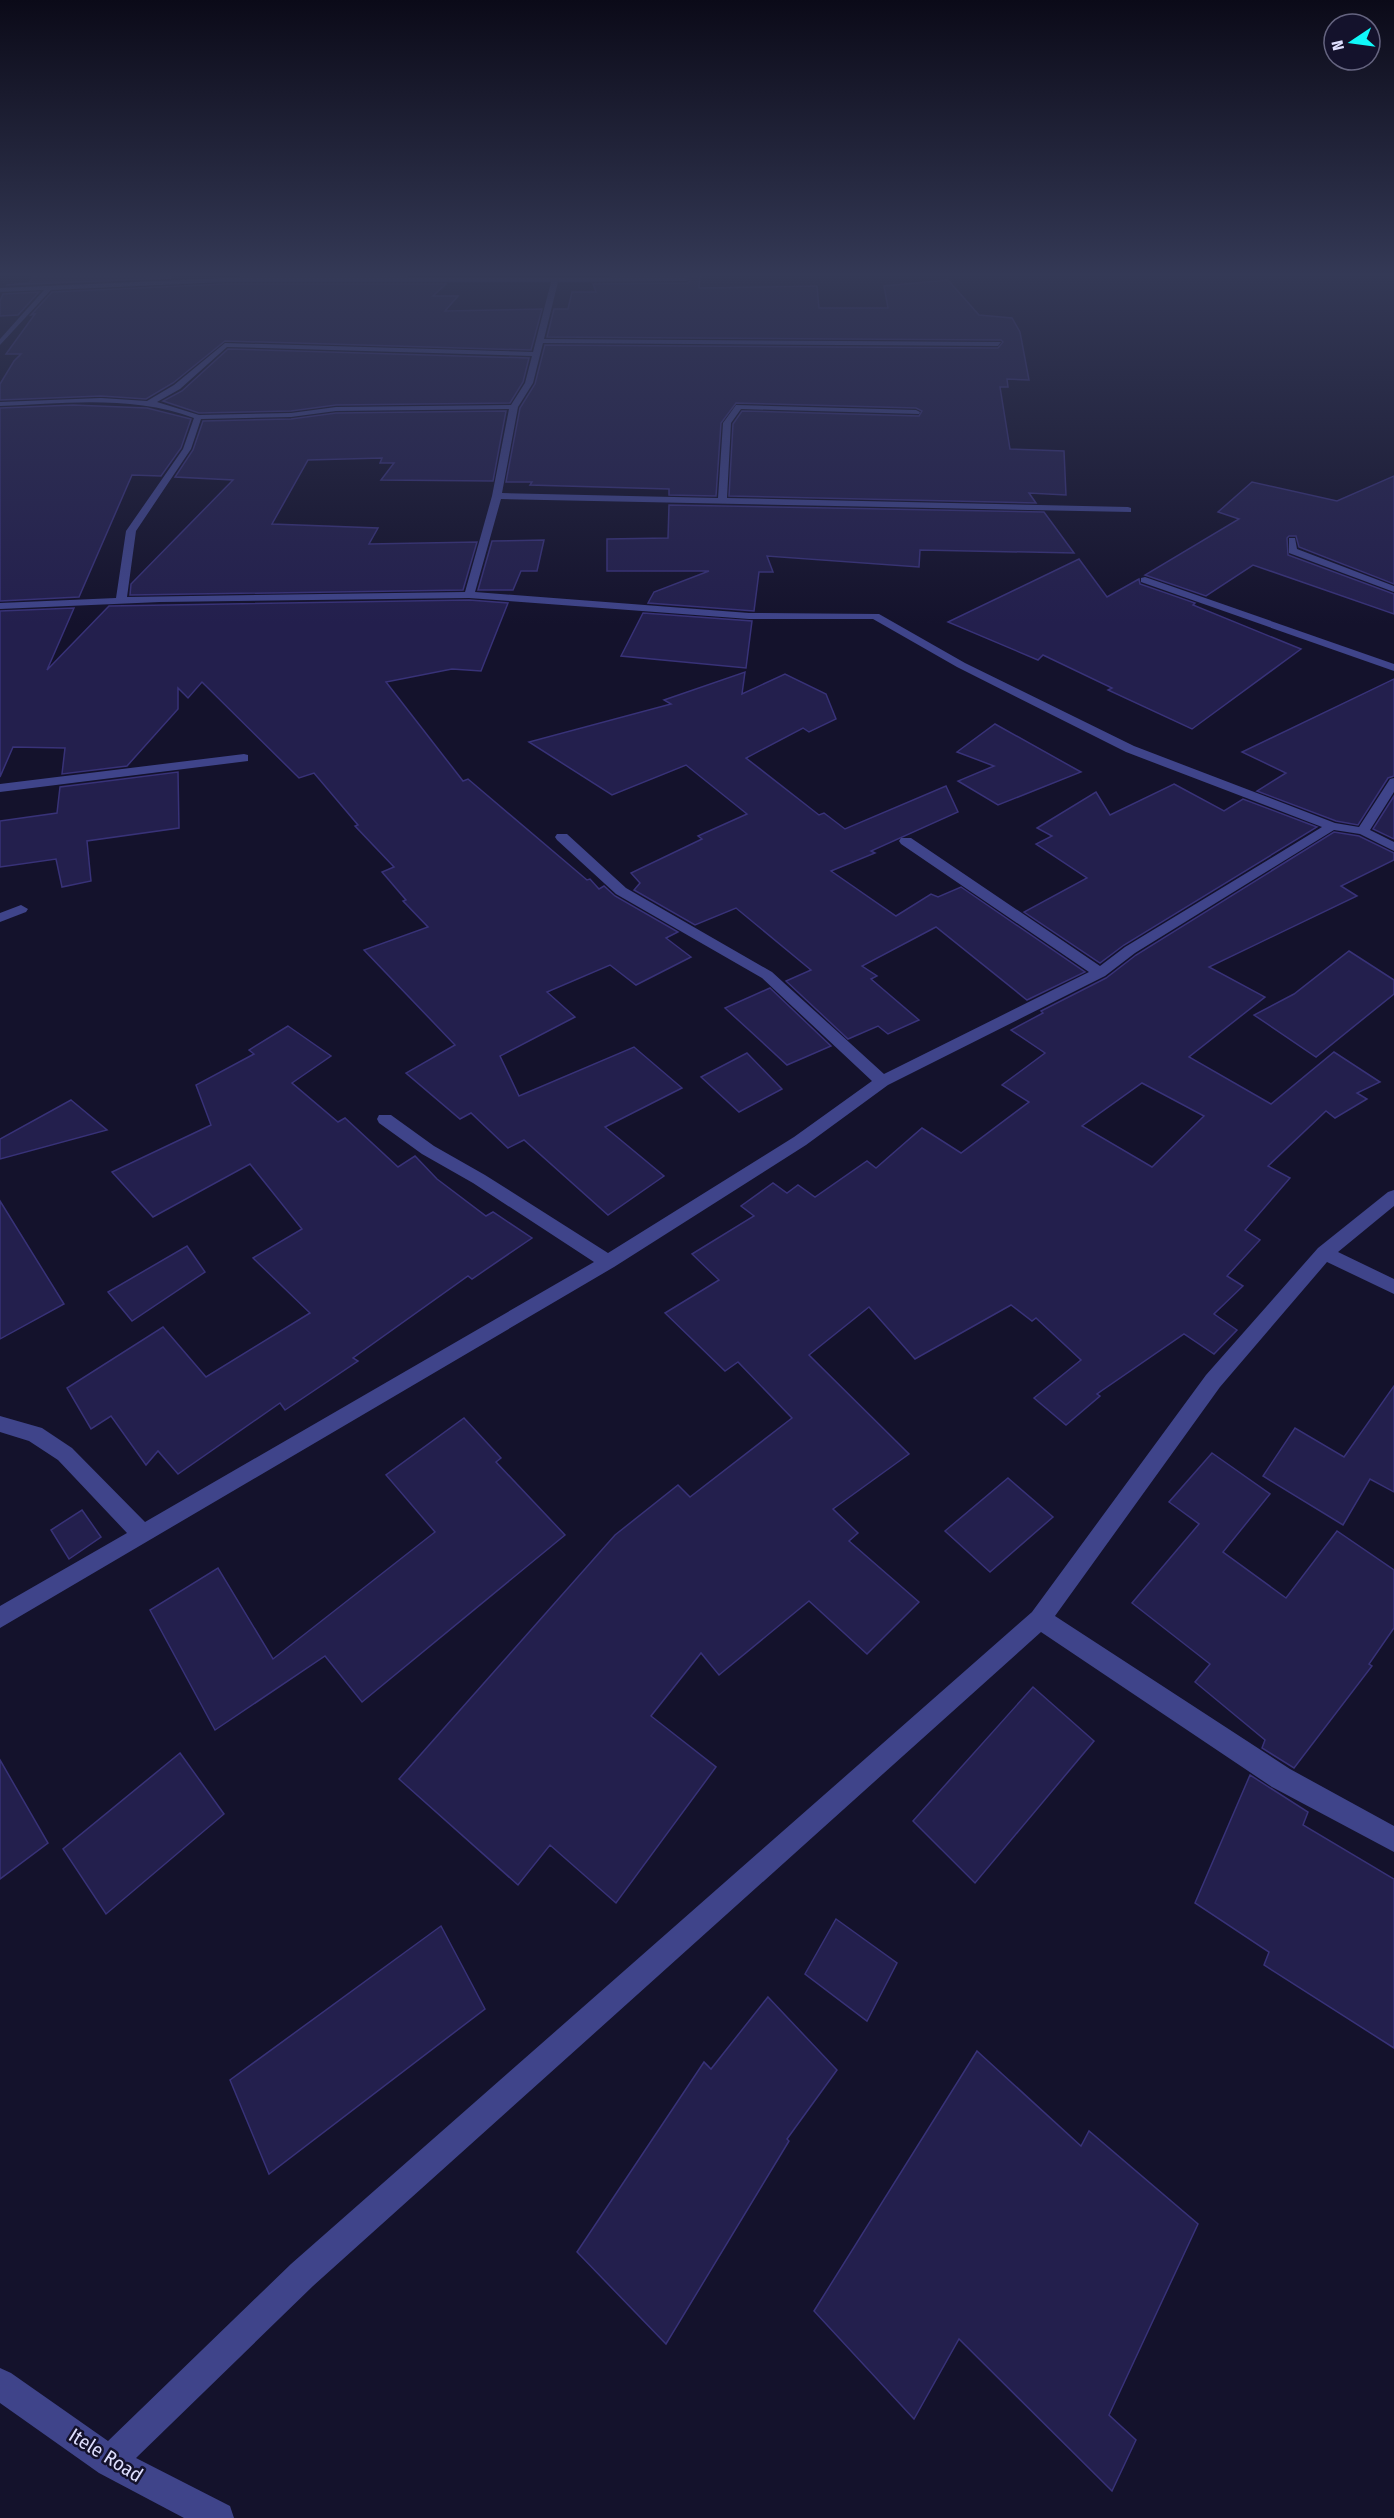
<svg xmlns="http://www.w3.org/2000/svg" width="1394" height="2518" viewBox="0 0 1394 2518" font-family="'Fira Sans Condensed',sans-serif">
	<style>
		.building { fill: #231f4d; stroke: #383278; stroke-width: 1.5; fill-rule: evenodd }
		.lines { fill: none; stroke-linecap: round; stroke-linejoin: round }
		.minor { fill: #3f448a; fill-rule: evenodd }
		.labels { text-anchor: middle; stroke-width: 5; stroke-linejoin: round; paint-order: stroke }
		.near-street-label { font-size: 20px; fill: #dfdffe; stroke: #14122c }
	</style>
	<rect width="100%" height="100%" fill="#14122c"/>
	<g class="building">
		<polygon points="37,272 171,272 171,278 6,285 29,283"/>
		<polygon points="246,272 410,272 406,276 241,276"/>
		<polygon points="612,274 700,274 699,288 817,286 819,308 888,308 884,286 948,280 979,315 1012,318 1020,332 1029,380 1007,379 1008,387 1000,387 1010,449 1064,451 1066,495 1029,493 1036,503 729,496 733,424 742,411 919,416 922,411 916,408 736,403 721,423 716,496 669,495 669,489 530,485 532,482 506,482 520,408 535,384 545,345 998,348 1003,342 1001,340 547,337 554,309 568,309 572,292 596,292 593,284 688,283 690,281 686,276 611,276"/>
		<polygon points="225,284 446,284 433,296 458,296 445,311 542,309 531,350 225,341 173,383 146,399 101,396 0,400 0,384 14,361 21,354 6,354 35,314 31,315 52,292"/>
		<polygon points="39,292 18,315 0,316 0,301 3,294"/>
		<polygon points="228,349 529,358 523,382 510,403 336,405 291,411 199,413 163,401 182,391"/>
		<polygon points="73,405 147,408 191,419 181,448 161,476 132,475 79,597 0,601 0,408"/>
		<polygon points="506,411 493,481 381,480 394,463 380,463 382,458 308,460 272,524 378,528 369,544 477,542 463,590 130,595 131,584 233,480 175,477 193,450 203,421 291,419 336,413"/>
		<polygon points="1394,476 1394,584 1299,547 1296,536 1289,536 1287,538 1288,555 1394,594 1394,614 1253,565 1206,596 1145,575 1239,519 1218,512 1252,482 1337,501"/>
		<polygon points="669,505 1044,512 1074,553 920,550 919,567 767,556 773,572 759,572 754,611 648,603 654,592 709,571 607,571 607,539 668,538"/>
		<polygon points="544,540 537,571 521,571 513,590 478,590 492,541"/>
		<polygon points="1079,559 1107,597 1139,579 1140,584 1195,603 1193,605 1301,649 1192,729 1108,690 1112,688 1043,655 1038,660 948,622"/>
		<polygon points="469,600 508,603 481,671 452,669 386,682 463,781 468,779 587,880 590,879 599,889 604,886 615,896 678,932 666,938 691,957 636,985 610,965 547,992 575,1017 500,1056 519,1096 634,1047 682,1088 605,1127 664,1176 608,1215 524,1140 508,1148 471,1113 460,1119 406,1073 455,1045 364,950 428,927 403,901 406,900 382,872 394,867 355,826 358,825 314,773 299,778 202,682 188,698 178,688 178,709 127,766 62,774 65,748 13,747 0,777 0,611 74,608 47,670 109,606"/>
		<polygon points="643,613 752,621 746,668 621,656"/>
		<polygon points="745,672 742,694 785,674 826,694 836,719 809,732 803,728 746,758 819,815 824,813 845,829 946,786 958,812 871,851 875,853 831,871 896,916 931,894 938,897 961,887 1085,972 1027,1000 936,927 862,966 877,976 871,979 919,1020 888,1034 878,1026 848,1039 786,981 811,970 736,908 695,925 634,890 640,883 631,873 702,839 698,836 747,814 686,765 612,795 529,742 671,704 664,700"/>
		<polygon points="1394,679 1394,776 1388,778 1358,825 1336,821 1257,791 1286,773 1242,752"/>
		<polygon points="995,724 1081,772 998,805 958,781 994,766 957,752"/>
		<polygon points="178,772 179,828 87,841 91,881 62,887 56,859 0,867 0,821 57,813 60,787"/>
		<polygon points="1174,784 1224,811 1243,799 1317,827 1124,945 1100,963 1024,912 1087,878 1036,844 1052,836 1037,828 1096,792 1110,815"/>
		<polygon points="1394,796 1394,839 1373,829"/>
		<path d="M1334,832L1359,836L1394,853V860L1341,886L1357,896L1209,967L1265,997L1189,1057L1271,1104L1334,1052L1380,1082L1357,1093L1367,1099L1335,1118L1326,1111L1268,1166L1290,1178L1245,1230L1260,1240L1227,1276L1243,1286L1214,1314L1237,1330L1214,1354L1184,1334L1097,1394L1100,1396L1066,1425L1034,1398L1081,1360L1036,1318L1032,1321L1011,1305L915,1359L869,1307L809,1355L909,1454L833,1509L858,1533L849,1541L919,1602L867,1654L809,1601L719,1675L701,1653L651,1716L716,1767L616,1903L550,1845L518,1885L399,1779L615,1535L678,1485L690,1497L792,1418L738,1362L725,1371L665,1313L719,1280L692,1254L754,1216L741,1206L773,1183L787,1193L798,1185L815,1197L867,1161L876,1168L922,1128L961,1153L1029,1102L1002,1085L1045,1053L1011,1030L1043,1013L1041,1011L1106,978L1136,955ZM1142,1083L1204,1116L1152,1167L1082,1126Z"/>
		<polygon points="1349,951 1394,980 1394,994 1316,1057 1254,1015 1294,994"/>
		<polygon points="770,988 831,1046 787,1065 725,1008"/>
		<polygon points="288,1026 331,1056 292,1083 338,1122 345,1118 398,1167 415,1156 437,1179 486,1216 493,1212 532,1238 472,1279 468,1276 353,1358 358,1361 285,1410 280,1403 178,1474 158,1451 146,1465 111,1416 91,1429 67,1388 163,1327 206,1377 310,1313 253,1258 302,1229 250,1164 153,1217 112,1172 211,1125 196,1085 254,1054 249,1050"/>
		<polygon points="747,1053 782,1089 739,1112 701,1077"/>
		<polygon points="71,1100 107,1130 0,1159 0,1139"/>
		<polygon points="0,1201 64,1304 0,1339"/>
		<polygon points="187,1246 205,1272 132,1321 108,1292"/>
		<polygon points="1394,1386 1394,1492 1370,1479 1343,1525 1263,1476 1295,1428 1344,1457"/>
		<polygon points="464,1418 501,1458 496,1462 565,1535 362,1702 325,1656 215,1730 150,1610 218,1568 273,1659 435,1532 386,1475"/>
		<polygon points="1212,1453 1270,1494 1223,1552 1286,1598 1337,1531 1394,1570 1394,1628 1369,1664 1372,1666 1294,1768 1262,1748 1265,1740 1195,1682 1210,1664 1132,1603 1199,1524 1169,1502"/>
		<polygon points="1008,1478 1053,1517 990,1572 945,1531"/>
		<polygon points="82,1510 101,1537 69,1559 51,1530"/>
		<polygon points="1033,1687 1094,1741 975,1883 913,1821"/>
		<polygon points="180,1753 224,1814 106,1914 63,1849"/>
		<polygon points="0,1760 48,1843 0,1879"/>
		<polygon points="1250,1775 1308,1812 1303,1825 1394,1879 1394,2048 1264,1965 1269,1952 1195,1903"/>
		<polygon points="836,1919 897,1963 867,2021 805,1974"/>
		<polygon points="441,1926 485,2009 269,2174 230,2080"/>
		<polygon points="768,1997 837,2070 787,2139 789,2141 666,2344 577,2252 704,2062 711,2069"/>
		<polygon points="977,2051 1081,2146 1089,2131 1198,2224 1109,2415 1136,2440 1112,2491 959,2339 914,2419 814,2311"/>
	</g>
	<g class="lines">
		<g class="minor">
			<path d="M225,278H686L688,281L558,282L544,339L1001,342L998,346L543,343L533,383L518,407L502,493L718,498L723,423L736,405L916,410L920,412L919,414L741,409L731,423L727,498L1128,507L1131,508V512L501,499L475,592L749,613L879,614L965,663L1134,746L1335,823L1359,827L1390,779L1394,778V792L1370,830L1394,842V851L1360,834L1334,830L1135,953L1105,976L888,1085L806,1145L614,1267L0,1628V1606L127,1533L58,1460L29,1441L0,1432V1416L42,1428L72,1448L145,1522L594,1262L473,1183L422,1154L379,1123L377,1119L379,1115H391L434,1146L485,1175L608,1253L794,1137L872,1081L762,978L616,894L557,840L555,837L557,834H567L626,888L772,972L884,1074L1089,972L901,844L899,841L901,838H911L1100,966L1125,947L1322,827L1126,752L957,667L873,619H749L469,598L160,602L0,609V603L116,598L126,531L183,449L194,418C133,395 64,403 0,406V402L101,398L147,401L174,385L225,343L533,352L551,282H225L51,290L0,345V339L44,290L0,292V288ZM227,347L532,356L525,383L511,405L336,407L291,413L199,415L157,402L180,389ZM509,409L492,496L465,592L127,597L136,531L191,449L201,419L291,417L336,411Z"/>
			<polygon points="1289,538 1295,538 1297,549 1394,586 1394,592 1289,553"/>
			<polygon points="1145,577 1394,664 1394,671 1141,582 1141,578"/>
			<polygon points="244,754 248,755 248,761 0,792 0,784"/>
			<polygon points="21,905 28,909 26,912 0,922 0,913"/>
			<polygon points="1394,1190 1394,1206 1338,1252 1394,1279 1394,1294 1327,1262 1220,1387 1055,1616 1290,1769 1394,1826 1394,1852 1272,1787 1041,1632 313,2286 136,2458 230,2506 234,2518 184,2518 99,2473 0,2403 0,2368 11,2373 108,2441 291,2264 1032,1612 1206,1375 1318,1248 1388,1192"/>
		</g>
	</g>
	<linearGradient id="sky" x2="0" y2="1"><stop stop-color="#0b0a18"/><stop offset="0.44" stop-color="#343956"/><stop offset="1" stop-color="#343956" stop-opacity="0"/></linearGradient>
	<rect width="1394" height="624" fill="url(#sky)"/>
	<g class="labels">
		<g class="near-street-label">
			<text transform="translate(106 2455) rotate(32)" y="7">Itele Road</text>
		</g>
	</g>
	<g transform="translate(1352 42) rotate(257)"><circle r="28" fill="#14122c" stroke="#656480" stroke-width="1.5"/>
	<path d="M0-4.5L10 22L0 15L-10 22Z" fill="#10f9f9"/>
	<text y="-9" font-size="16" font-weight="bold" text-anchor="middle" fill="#dfdffe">N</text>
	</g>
</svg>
